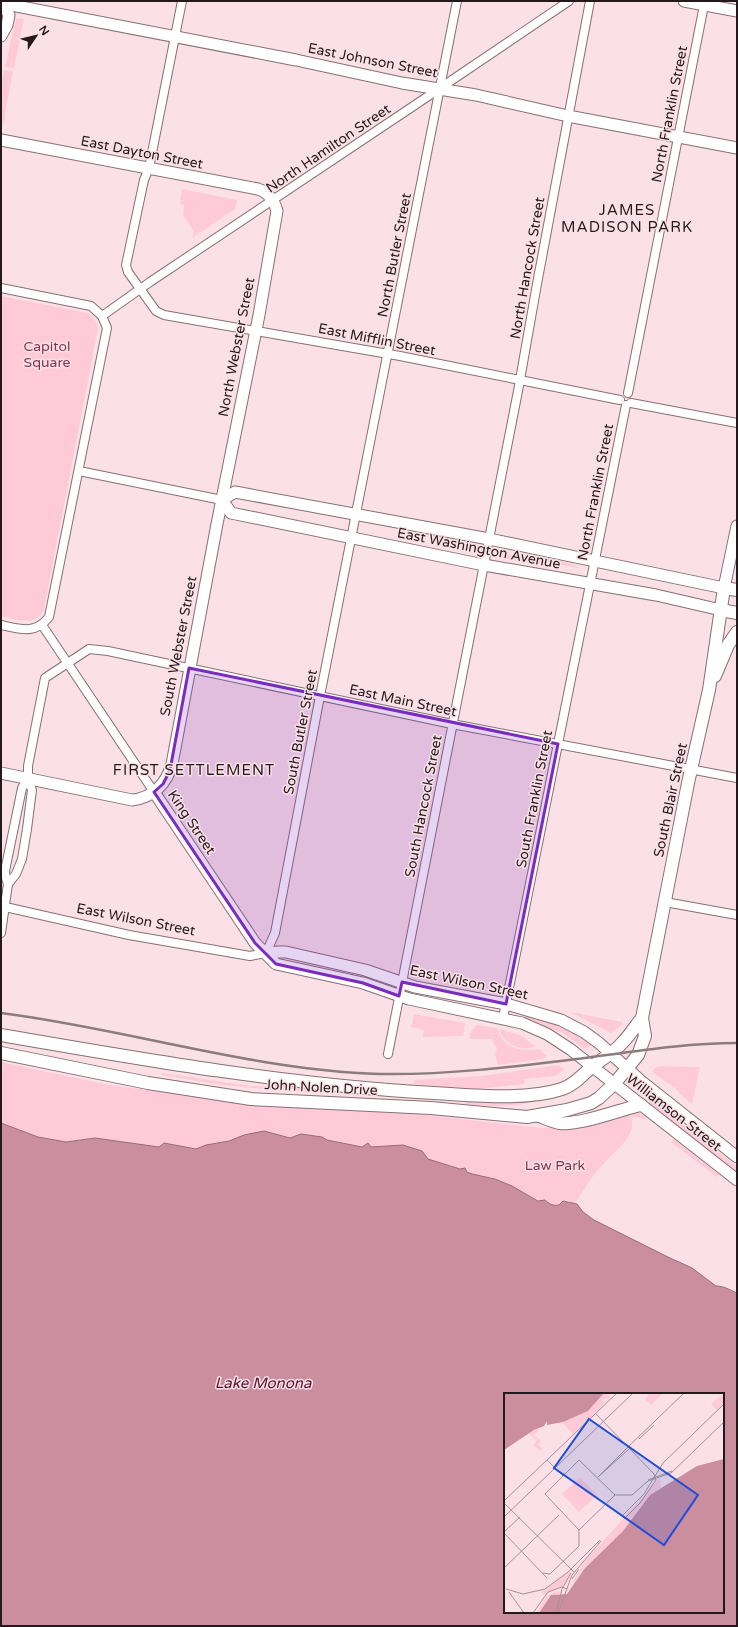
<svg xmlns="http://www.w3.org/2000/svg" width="738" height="1627" viewBox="0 0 738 1627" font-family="'Varela Round',sans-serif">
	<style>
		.green { fill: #fecad8 }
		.water { fill: #cb8e9f; stroke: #996b78; fill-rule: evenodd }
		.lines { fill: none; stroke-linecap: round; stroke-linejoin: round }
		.street-casing { stroke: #866f75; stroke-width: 10 }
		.secondary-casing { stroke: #866f75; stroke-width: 13 }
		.primary-casing { stroke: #866f75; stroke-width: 14 }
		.street { stroke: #fff; stroke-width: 8 }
		.secondary { stroke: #fff; stroke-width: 11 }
		.primary { stroke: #fff; stroke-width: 12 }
		.rail { stroke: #8c7b7f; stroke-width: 2.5 }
		.marked { fill: #7b2cbf; fill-opacity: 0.2; stroke: #7b2cbf; stroke-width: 3; stroke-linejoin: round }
		.labels { text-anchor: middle; stroke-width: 3; stroke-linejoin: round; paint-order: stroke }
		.street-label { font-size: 14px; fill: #23191c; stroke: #fbe1e7 }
		.park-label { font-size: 14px; fill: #823650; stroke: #fbe1e7 }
		.neighbourhood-label { font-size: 15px; letter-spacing: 1px; fill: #23191c; stroke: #fbe1e7 }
		.water-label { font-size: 15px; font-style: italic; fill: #5a102f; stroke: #fbe1e7 }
		.inset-road { fill: none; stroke: #a59196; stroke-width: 1 }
		.view { fill: #1d4ed8; fill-opacity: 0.15; stroke: #1d4ed8; stroke-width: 2 }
		.inset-edge { fill: none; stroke: #23191c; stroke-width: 2 }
	</style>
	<rect width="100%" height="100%" fill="#fbe1e7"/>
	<g class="green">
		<polygon points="16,18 24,19 14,68 5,67"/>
		<polygon points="4,70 13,71 3,125 1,125 1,85"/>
		<polygon points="182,189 237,200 235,209 192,238 194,231 183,215 184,205 180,204"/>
		<path d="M1,296L88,313L95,320L98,328L44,609C37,628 15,619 1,616Z"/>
		<polygon points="500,553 528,559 538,557 551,559 573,564 578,567 578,568 552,563 534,564 499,557"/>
		<polygon points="570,1012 622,1022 623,1024 611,1033"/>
		<polygon points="414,1014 465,1023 463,1036 423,1037 424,1030 411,1027"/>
		<path d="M526,1016C552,1023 570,1029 591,1045L585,1049L564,1034L526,1018Z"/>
		<path d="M476,1025L497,1028C503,1048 519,1052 539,1049L547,1056L543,1059L498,1065L497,1063L495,1053L497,1051L496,1046L494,1045L493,1039H469L470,1033Z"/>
		<path d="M499,1029L520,1035L535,1046C521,1053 503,1043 499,1029Z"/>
		<path d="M1,1062L109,1085L256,1104L418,1114L541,1128L562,1127L633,1111L647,1117L646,1119L631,1116C632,1122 633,1125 631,1131C628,1141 613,1154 605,1162C593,1174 584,1190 574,1204L567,1200L563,1201L559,1205C544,1206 534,1197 522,1191C513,1187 505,1183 496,1179C487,1175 471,1178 465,1168L460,1169L428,1159L422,1151L403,1145L371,1147L368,1143L362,1147L299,1135L291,1138L264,1131L244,1135L229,1141L206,1145L196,1149L162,1145L159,1147L95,1138L66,1142L38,1137L1,1123Z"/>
		<polygon points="558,1065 564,1070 555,1076 524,1079 525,1084 478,1089 414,1084 414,1080 482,1076"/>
		<polygon points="658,1066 700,1067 692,1104 680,1094 675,1088 652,1072 654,1069"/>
		<polygon points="162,1073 251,1086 287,1087 384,1095 384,1096 274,1090 215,1084 162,1075"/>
		<path d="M466,1100L524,1101V1104C504,1107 486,1106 466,1104Z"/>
		<polygon points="651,1100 737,1167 737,1173 649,1103"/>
		<polygon points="674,1139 719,1175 717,1177 671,1142"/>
	</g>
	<path class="water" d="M1,1123L38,1137L66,1142L95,1138L159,1147L164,1143L196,1149L206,1145L229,1141L244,1135L264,1131L290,1138L301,1134L322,1137L327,1140L362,1147L368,1143L371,1147L403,1145L422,1151L428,1159L460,1169L465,1168L467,1172L472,1174L495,1179L512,1186L538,1201L545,1200C549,1204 553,1206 559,1205L563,1201L577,1204L583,1212L594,1220L672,1259L679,1262L692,1268L716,1286C724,1286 730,1290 737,1293V1626H1ZM505,1394H723V1612H505Z"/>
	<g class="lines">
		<defs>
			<g id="street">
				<polyline points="182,1 149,168 144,180 126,265 128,272 156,311 164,315 400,356 620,400"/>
				<path d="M1,288L91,306L102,316L107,328L49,617C35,635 20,629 1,625"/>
				<polyline points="102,316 150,282 415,105 569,1"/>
				<polyline points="628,393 704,5"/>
				<polyline points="631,403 737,423"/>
				<polyline points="79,471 222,500"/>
				<polyline points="42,625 154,792"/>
				<polyline points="8,884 6,878 5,871 22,788 28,779"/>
				<polyline points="665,902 737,915"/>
				<polyline points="1,906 129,935 250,956 266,953 275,933 320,696 457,1"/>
				<polyline points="1,933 8,884 16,874 22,859 27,829 32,790 28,779 28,766 45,678 89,649 108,651 136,657 452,724 737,778"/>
				<polyline points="503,1018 626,405"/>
				<polyline points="388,1054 518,391 537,284 590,1"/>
			</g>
			<g id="secondary">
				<polyline points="684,1 737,11"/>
				<polyline points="1,3 296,60 402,83 476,95 568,116 737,148"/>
				<polyline points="1,36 7,25 9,15 2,3"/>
				<path d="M1,140L258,189C269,193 274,200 277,211L259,315L217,524L172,764C167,783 153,798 132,800L1,773"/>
				<polyline points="222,500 235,492 489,539 724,588 737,526"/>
				<polyline points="222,500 231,513 484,565 656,595 721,610"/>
				<polyline points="154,792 255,943 276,964 363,983 409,999 522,1023 547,1034 570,1049 737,1180"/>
				<polyline points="266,953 278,952 286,952 365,970 415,987 506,1004 561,1020 584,1032 599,1043 641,1081 737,1157"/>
			</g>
			<g id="primary">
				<polyline points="721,610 737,613"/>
				<polyline points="715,676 728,645 737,632"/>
				<path d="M1,1035C145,1060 288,1085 434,1093C473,1095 525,1101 562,1089C575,1085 583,1074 594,1065C604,1058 615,1052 623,1042C630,1035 635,1026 642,1018"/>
				<polyline points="1,1053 148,1083 251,1099 431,1108 527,1117 567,1110 591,1103 599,1098 615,1083 638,1055 645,1036 642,1018 688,783 709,690 724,588 737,590"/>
				<path d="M539,1116C545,1118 553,1122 560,1123C582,1125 618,1110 641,1105"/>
			</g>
		</defs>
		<use href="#street" class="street-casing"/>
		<use href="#secondary" class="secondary-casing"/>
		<use href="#primary" class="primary-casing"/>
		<use href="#street" class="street"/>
		<use href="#secondary" class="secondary"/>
		<use href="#primary" class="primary"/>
		<path class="rail" d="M1,1013C128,1029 251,1070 380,1074C447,1075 512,1067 577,1059C631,1052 683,1043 737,1043"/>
	</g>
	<path class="marked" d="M189,668L558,744L506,1004L402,982L399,996L363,983L276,964L255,943L154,792L163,784L170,770Z"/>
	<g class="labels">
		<g class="street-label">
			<text transform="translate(373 60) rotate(11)" y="5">East Johnson Street</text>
			<text transform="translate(669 114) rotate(-79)" y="5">North Franklin Street</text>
			<text transform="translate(328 148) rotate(-34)" y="5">North Hamilton Street</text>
			<text transform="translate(142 152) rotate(11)" y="5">East Dayton Street</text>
			<text transform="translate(394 255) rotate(-79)" y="5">North Butler Street</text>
			<text transform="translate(527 268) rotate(-80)" y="5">North Hancock Street</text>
			<text transform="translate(377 339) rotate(11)" y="5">East Mifflin Street</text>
			<text transform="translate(236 347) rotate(-79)" y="5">North Webster Street</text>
			<text transform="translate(595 492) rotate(-79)" y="5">North Franklin Street</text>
			<text transform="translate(479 548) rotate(11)" y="5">East Washington Avenue</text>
			<text transform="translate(178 646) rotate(-79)" y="5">South Webster Street</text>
			<text transform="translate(403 700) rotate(12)" y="5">East Main Street</text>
			<text transform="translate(300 732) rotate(-79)" y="5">South Butler Street</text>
			<text transform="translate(534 799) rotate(-79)" y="5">South Franklin Street</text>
			<text transform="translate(670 800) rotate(-78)" y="5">South Blair Street</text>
			<text transform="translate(423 806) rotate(-79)" y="5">South Hancock Street</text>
			<text transform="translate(192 822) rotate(56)" y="5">King Street</text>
			<text transform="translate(136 919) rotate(11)" y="5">East Wilson Street</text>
			<text transform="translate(469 982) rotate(12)" y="5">East Wilson Street</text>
			<text transform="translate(321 1087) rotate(3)" y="5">John Nolen Drive</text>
			<text transform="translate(674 1112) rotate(38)" y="5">Williamson Street</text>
		</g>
		<g class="park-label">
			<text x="47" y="351">Capitol<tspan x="47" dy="16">Square</tspan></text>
			<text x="555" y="1170">Law Park</text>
		</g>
		<g class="neighbourhood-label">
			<text x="627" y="215">JAMES<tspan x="627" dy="17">MADISON PARK</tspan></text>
			<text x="194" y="775">FIRST SETTLEMENT</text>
		</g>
		<g class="water-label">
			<text x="263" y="1388">Lake Monona</text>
		</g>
	</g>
	<g transform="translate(504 1393)">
		<rect width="220" height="220" fill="#fbe1e7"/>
		<path d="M100,0H105L106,5L104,7L101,5L99,8L101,10L69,41L58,29L84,18ZM146,0H159L147,12L141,6ZM220,0V10L213,17L207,11ZM34,36V39L29,42L37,48L33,52L39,55L36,58L29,52L34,46H30L25,40ZM76,84L93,102L75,119L58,101ZM156,85L157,95L146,102L119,138L81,174L62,201L81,168ZM66,178L67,180L59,193L40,202L37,199ZM52,198L59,199L45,204L35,220H32L43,203Z" fill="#fecad8"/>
		<path d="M0,0H100L84,18L59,29L43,32V28L40,33L30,37L0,57ZM220,66V220H35L47,202L63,201L81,175L119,138L146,102L193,73Z" fill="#cb8e9f"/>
		<path class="inset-road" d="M92,21L124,54L94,84M135,46L150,32M43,67L59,83M94,84L125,56M144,87L168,78M111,102H128L144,88L167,80L220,29M0,108L113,0M0,110L70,179M118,123L140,101L159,70L220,11M0,124L129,0M121,125L136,110L152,87L150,81L124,54L180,0M75,137L41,101L75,67L111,102M75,137L111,102M0,139L16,124M0,140L43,185M0,175L55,122M39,180L46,181L75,153V137M68,186L75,176M2,196L19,201L41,196L64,179L96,147M5,199L20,220M29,220L44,199L58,194L63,196M52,220L58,196L67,180M54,220L68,182L97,148"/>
		<path class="view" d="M85,26L194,102L160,152L50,75Z"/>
		<rect width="220" height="220" class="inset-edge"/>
	</g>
	<rect width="738" height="1627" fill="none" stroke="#23191c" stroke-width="4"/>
	<g transform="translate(36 36) rotate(55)" stroke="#fbe1e7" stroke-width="3" paint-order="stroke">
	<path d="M0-3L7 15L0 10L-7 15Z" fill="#23191c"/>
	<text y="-6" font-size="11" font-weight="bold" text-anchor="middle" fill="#23191c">N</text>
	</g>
</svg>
